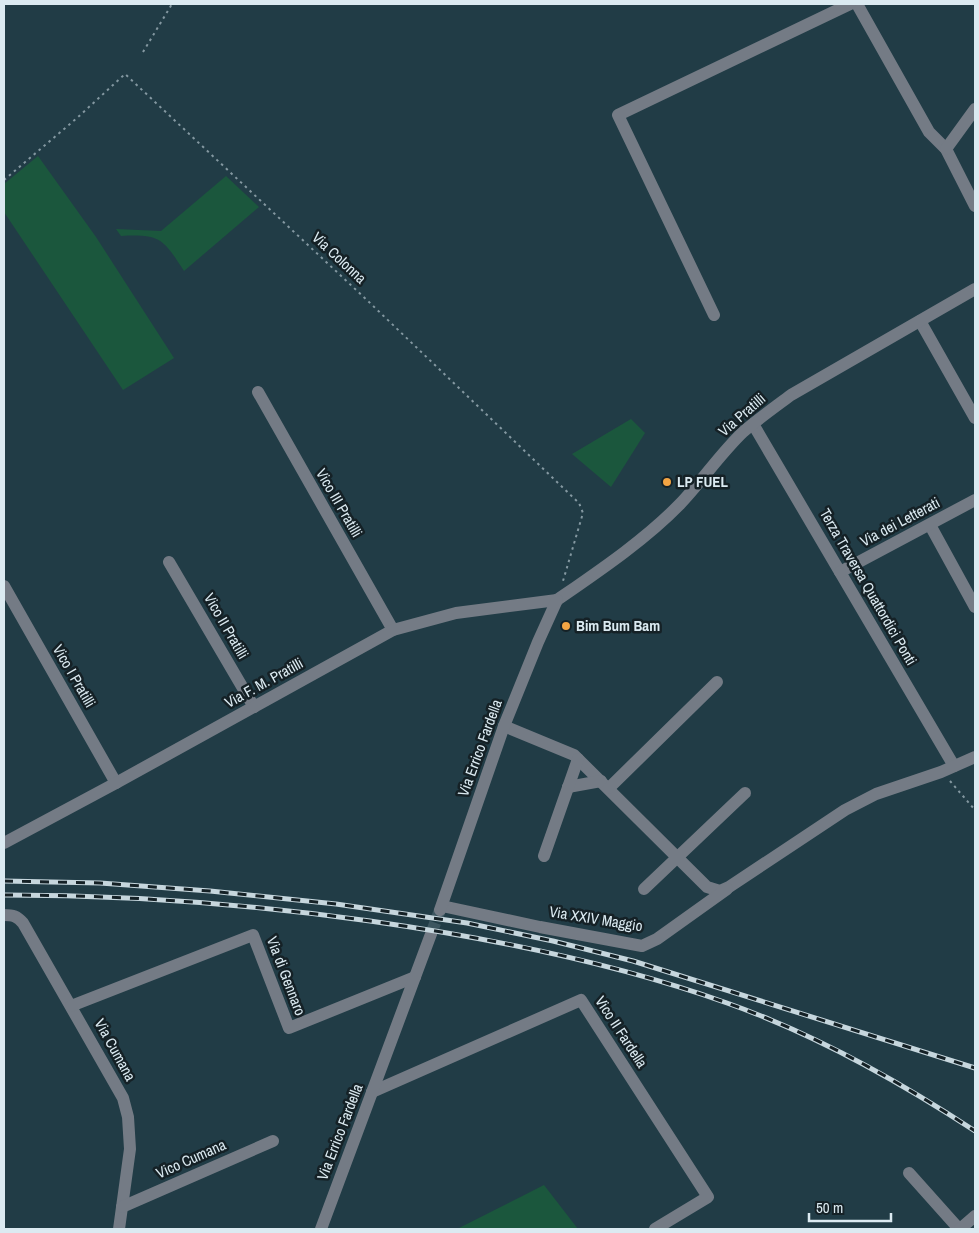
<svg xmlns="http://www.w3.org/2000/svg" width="979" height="1233" viewBox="0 0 979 1233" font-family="'Archivo Narrow',sans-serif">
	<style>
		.green { fill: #1b573d }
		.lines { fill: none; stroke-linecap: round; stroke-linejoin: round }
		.minor-tunnel { stroke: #3d5660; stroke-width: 12; stroke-dasharray: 12 6; stroke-linecap: butt }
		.path { stroke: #8498a1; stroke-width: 2; stroke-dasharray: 2.5 4; stroke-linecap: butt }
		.minor { stroke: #747b85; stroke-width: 12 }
		.rail-casing { stroke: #c6d6dd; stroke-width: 5 }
		.rail { stroke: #152126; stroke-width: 3; stroke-dasharray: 9; stroke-linecap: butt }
		.poi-dot { fill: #f3a443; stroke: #152126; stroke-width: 2 }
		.labels { text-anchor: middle; stroke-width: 5; stroke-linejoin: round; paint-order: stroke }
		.street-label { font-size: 15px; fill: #dbeaf1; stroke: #152126 }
		.poi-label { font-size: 15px; font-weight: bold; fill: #dbeaf1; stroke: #152126; text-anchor: start }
	</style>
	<rect width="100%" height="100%" fill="#213c46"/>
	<g class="green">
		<polygon points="38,156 96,237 174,358 123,390 4,212 4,184"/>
		<path d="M226,176L259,207L184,271C163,239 161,234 121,236L116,229L161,231Z"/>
		<polygon points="631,419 645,433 611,487 572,454"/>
		<polygon points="544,1185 578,1229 457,1229"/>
	</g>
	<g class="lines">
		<polyline class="minor-tunnel" points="431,934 440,910"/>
		<g class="path">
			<polyline points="143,52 172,4"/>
			<polyline points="4,180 77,118 125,74 369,302 579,503 583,513 563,581"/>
			<polyline points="950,781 975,810"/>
		</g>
		<g class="minor">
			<polyline points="857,4 929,132 946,149 975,206"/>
			<polyline points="946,149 975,109"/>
			<polyline points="714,315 618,115 850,4"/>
			<polyline points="920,321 975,418"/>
			<polyline points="258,392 393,630"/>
			<polyline points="753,424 954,766"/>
			<polyline points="930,525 975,607"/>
			<polyline points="169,562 254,707"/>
			<polyline points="840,572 975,500"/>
			<polyline points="4,586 116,783"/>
			<path d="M557,600C599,571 645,540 680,504C702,481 720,454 743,432C758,419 775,407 791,395L975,289"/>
			<polyline points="504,726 574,755 707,887 720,891 729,887 845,810 876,794 941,772 975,757"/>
			<polyline points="568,787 601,781"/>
			<polyline points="609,788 717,682"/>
			<polyline points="4,843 116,783 393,630 456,613 557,600"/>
			<polyline points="544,856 578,759"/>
			<polyline points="644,889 745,793"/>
			<polyline points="442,906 540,927 642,946 657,939 727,889"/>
			<polyline points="440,910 504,726 538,642 557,600"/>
			<path d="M4,915C13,915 17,916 23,923L123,1098L128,1117L130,1149L119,1229"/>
			<polyline points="71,1006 253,935 289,1028 415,977"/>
			<polyline points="372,1092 581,1000 708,1197 655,1229"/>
			<polyline points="909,1173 959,1229"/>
			<polyline points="122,1207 273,1141"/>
			<polyline points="321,1229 431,934"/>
			<polyline points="960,1229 975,1216"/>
		</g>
		<defs>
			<g id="rail">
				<polyline points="4,881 100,883 210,891 336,904 467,923 553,941 633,961 975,1068"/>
				<path d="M4,895C126,895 248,904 370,921C490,938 612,962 727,1003C815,1034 897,1080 975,1131"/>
			</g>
		</defs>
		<use href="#rail" class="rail-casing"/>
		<use href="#rail" class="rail"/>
	</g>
	<g class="poi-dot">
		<circle cx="667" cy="482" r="5"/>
		<circle cx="566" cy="626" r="5"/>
	</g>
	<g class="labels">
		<g class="street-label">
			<text transform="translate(339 258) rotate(43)" y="5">Via Colonna</text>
			<text transform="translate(742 415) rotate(-41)" y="5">Via Pratilli</text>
			<text transform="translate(339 503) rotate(60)" y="5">Vico III Pratilli</text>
			<text transform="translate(900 522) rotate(-28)" y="5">Via dei Letterati</text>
			<text transform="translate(868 587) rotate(60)" y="5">Terza Traversa Quattordici Ponti</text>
			<text transform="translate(226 626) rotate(60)" y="5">Vico II Pratilli</text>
			<text transform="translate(74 676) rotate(60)" y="5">Vico I Pratilli</text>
			<text transform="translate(264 683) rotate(-29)" y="5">Via F. M. Pratilli</text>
			<text transform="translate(480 748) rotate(-70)" y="5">Via Errico Fardella</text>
			<text transform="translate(596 919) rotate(9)" y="5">Via XXIV Maggio</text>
			<text transform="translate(286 976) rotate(69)" y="5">Via di Gennaro</text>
			<text transform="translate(621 1032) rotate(57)" y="5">Vico II Fardella</text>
			<text transform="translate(115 1050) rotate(61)" y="5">Via Cumana</text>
			<text transform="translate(340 1132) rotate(-69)" y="5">Via Errico Fardella</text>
			<text transform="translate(191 1159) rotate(-24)" y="5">Vico Cumana</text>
		</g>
		<g class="poi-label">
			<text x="677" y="487">LP FUEL</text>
			<text x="576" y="631">Bim Bum Bam</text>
		</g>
	</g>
	<rect width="979" height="1233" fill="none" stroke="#dbeaf1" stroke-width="10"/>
	<path d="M809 1213v8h82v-8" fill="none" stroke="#dbeaf1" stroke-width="2.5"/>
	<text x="816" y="1213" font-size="15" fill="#dbeaf1" stroke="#152126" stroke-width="4" paint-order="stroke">50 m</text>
</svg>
